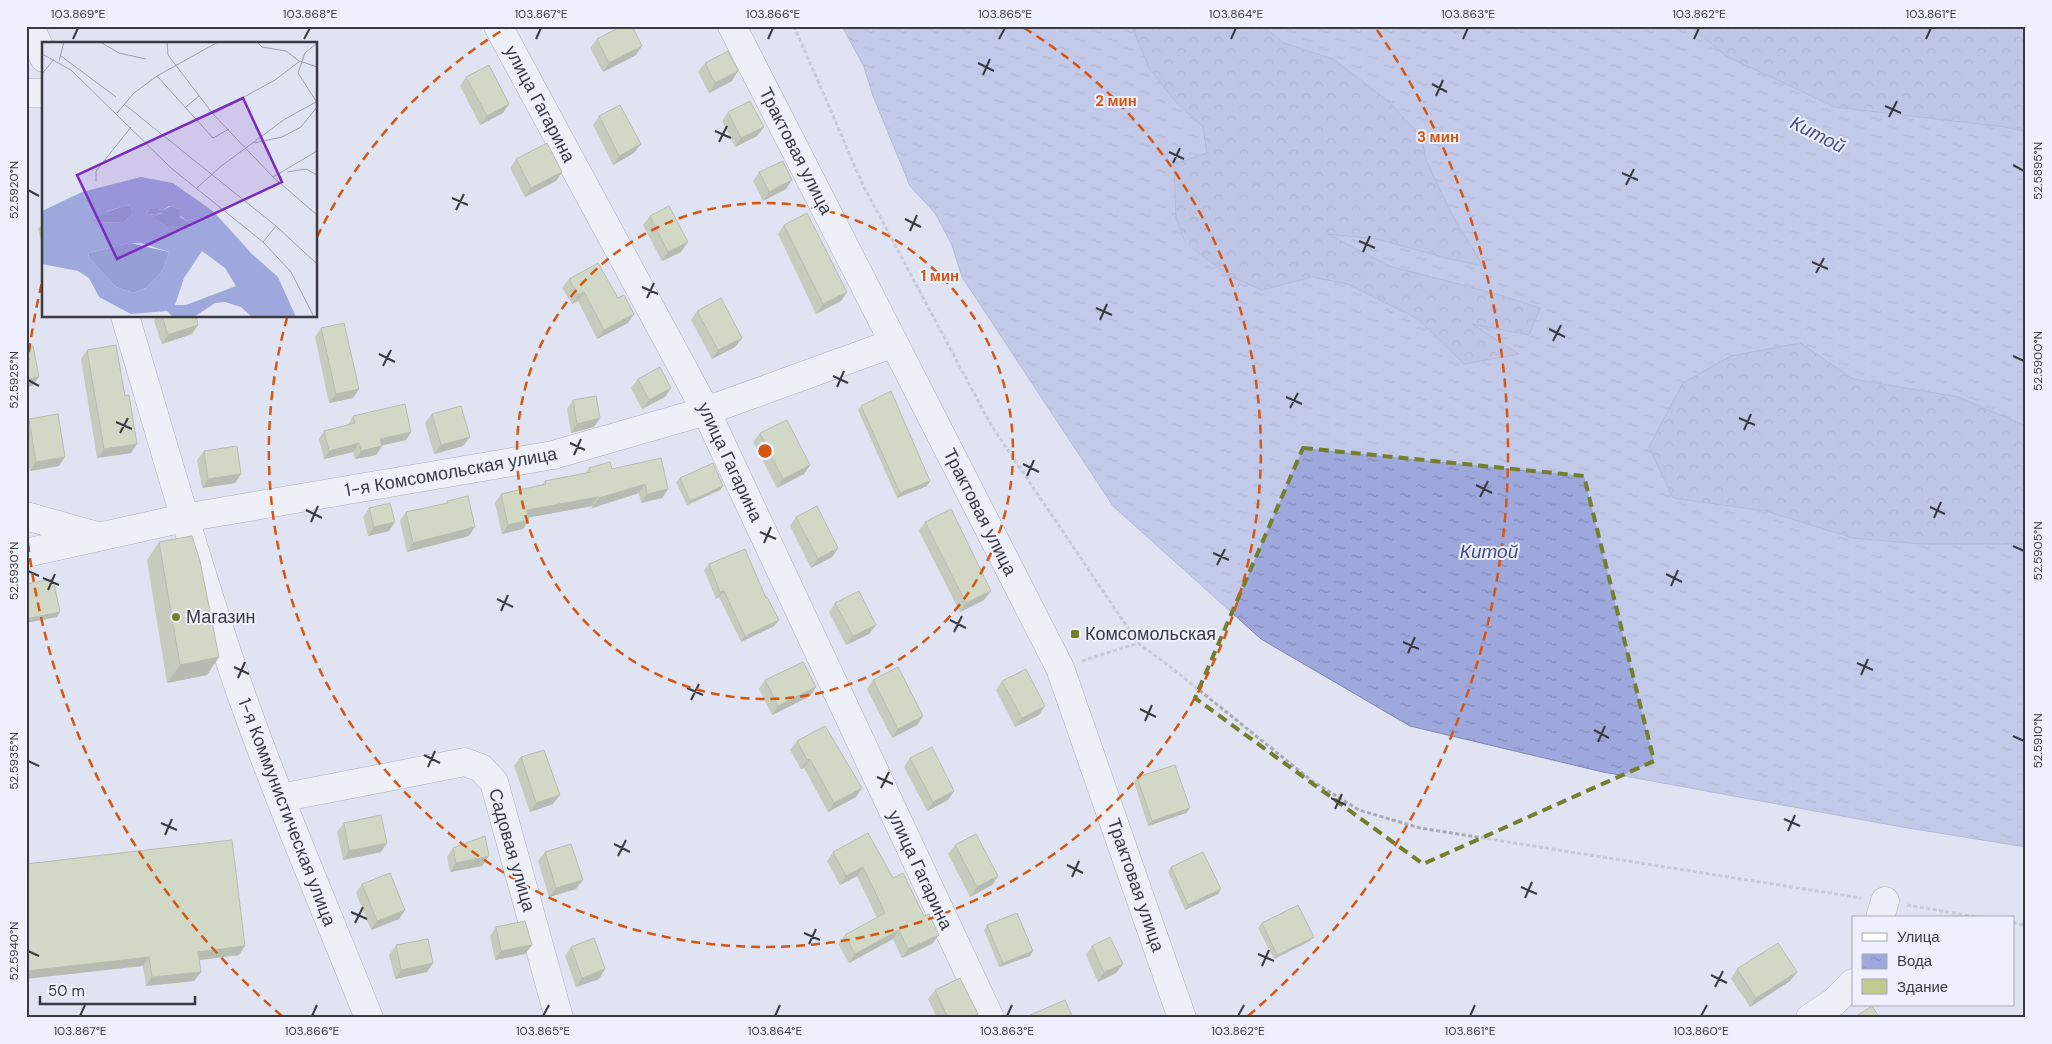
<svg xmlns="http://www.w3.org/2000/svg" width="2052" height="1044" viewBox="0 0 2052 1044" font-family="'DM Sans',sans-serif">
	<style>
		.forest { fill: url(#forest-crowns) }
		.water { fill: url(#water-ripples); stroke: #8087ae }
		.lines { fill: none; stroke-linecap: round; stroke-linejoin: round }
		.minor-casing { stroke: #6c6e7c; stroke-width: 29 }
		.path { stroke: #a7aab5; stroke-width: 3; stroke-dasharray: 4 2.5; stroke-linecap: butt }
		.minor { stroke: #fff; stroke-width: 28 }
		.wall { fill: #a4ae7d }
		.shaded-wall { fill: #868d66 }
		.building { fill: #bfca91; stroke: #868d66 }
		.marked { fill: none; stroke: #747f2c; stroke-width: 4; stroke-dasharray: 10 6; stroke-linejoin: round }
		.ticks { fill: none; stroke: #393b40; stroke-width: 2 }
		.ring { fill: none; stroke: #d65611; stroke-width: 2.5; stroke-dasharray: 9 6 }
		.poi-dot { fill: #747f2c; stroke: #eef1fd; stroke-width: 2 }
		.labels { text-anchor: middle; stroke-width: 4; stroke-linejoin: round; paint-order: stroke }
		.street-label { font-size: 18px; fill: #393b40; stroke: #eef1fd }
		.poi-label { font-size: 18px; fill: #393b40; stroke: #eef1fd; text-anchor: start }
		.water-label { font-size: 19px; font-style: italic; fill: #434b8c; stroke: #eef1fd }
		.inset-road { fill: none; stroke: #9da0ab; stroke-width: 1 }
		.view { fill: #7b2cbf; fill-opacity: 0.15; stroke: #7b2cbf; stroke-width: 2.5 }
		.inset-edge { fill: none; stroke: #393b40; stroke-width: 2.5 }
		.centre { fill: #d65611; stroke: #eef1fd; stroke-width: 2.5 }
		.ring-label { font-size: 15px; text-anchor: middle; font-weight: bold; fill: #d65611; stroke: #eef1fd; stroke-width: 4; stroke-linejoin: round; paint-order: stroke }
		.neatline { fill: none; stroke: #393b40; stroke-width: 2 }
		.ticks-label { font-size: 12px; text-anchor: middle; fill: #393b40 }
	</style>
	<defs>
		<pattern id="forest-crowns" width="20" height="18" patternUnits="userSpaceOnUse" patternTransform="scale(1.25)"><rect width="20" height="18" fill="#96a0d5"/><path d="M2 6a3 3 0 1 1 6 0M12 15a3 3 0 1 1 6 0" fill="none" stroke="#7b84ae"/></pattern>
		<pattern id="water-ripples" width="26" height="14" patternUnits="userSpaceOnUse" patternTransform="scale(1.25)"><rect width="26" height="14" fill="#9ea8dd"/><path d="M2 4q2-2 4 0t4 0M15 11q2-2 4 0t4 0" fill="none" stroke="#828ab5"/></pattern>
	</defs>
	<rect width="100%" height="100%" fill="#e0e3f2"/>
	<g class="forest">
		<polygon points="1132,26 1263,26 1284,43 1333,59 1388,101 1421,136 1426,160 1450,211 1484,266 1446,258 1377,239 1389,266 1497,294 1540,308 1529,335 1474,325 1520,355 1464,364 1418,319 1393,307 1312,277 1262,290 1229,276 1187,243 1176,218 1174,163 1203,127 1175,101 1149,68"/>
		<polygon points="1690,26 2026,26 2026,132 2005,127 1835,107 1726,56"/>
		<polygon points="1801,343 1853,379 1958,397 2026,426 2026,544 1921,544 1853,538 1766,511 1673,498 1649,447 1683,383 1731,356"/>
	</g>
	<polygon class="water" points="842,26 1132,26 1149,68 1175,101 1203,127 1207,153 1174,164 1176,218 1186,243 1229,276 1262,290 1312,277 1348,284 1418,319 1464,364 1519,354 1472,324 1529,335 1540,308 1497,294 1389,266 1328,234 1377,239 1446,258 1483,266 1450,211 1426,160 1421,136 1388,101 1333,59 1284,43 1263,26 1690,26 1726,56 1835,107 2005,127 2026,132 2026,426 1958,397 1853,379 1800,343 1731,356 1683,383 1649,447 1673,498 1766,511 1853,538 1921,544 2026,544 2026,847 1902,827 1603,772 1410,726 1261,639 1113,506 962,277 952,245 935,213 910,186 873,96 864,67"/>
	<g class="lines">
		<defs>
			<g id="minor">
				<polyline points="30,26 44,58"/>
				<polyline points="498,26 706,411 990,1018"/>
				<polyline points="732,26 1060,668 1182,1018"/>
				<polyline points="26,93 44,93"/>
				<path d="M125,316C162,440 197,565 239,688C278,799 325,908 369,1018"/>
				<polyline points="26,516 97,536"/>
				<polyline points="26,553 184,518 553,455 706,411 894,343"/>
				<polyline points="280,798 465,762 481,768 494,782 559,1018"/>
				<polyline points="1880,918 1885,901"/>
				<polyline points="1810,1018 1834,1002 1853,983"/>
			</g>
		</defs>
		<use href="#minor" class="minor-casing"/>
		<g class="path">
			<polyline points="794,26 863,185 991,425 1138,643"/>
			<polyline points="1082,661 1138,643 1168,665 1312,781 1359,810 1420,828 1861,898"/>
			<polyline points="1907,905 1983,918"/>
			<polyline points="2013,923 2026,925"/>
		</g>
		<use href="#minor" class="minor"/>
	</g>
	<g class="wall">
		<polygon points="597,39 636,55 603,72 590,48"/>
		<polygon points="705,63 732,81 709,93 698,72"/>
		<polygon points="466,77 503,113 480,125 460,86"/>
		<polygon points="728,112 764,127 757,136 735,147 722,121"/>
		<polygon points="599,116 634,153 613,165 593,125"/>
		<polygon points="516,159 562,172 556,181 525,197 510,168"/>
		<polygon points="759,172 786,189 763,201 753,181"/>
		<polygon points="650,216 681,252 662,261 643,225"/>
		<polygon points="44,222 44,246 42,246 38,229"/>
		<polygon points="784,225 847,292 841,301 816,314 778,234"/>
		<polygon points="569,279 618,298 634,314 628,323 597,339 578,301 572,304 562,288"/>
		<polygon points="697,311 742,338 735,347 712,359 691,320"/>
		<polygon points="157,316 196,316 192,334 162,344 154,321"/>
		<polygon points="321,328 359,389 353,398 329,403 315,337"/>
		<polygon points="87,350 131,453 97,458 81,359"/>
		<polygon points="638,379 665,397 642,409 631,388"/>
		<polygon points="573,400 594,427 571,433 567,409"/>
		<polygon points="861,406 927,486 897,498 858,410"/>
		<polygon points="432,414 463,446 434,454 425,423"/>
		<polygon points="353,416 411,432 406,440 382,445 382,446 376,455 355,459 353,452 324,459 319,439 324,431 348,425"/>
		<polygon points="29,419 59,466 30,471 26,451 26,423"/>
		<polygon points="760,433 810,465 804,474 777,488 753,442"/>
		<polygon points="204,451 241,474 235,483 202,488 197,460"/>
		<polygon points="589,468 612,469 668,489 662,498 641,503 639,493 592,508 592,506 529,517 529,520 523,529 502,534 495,503 501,494 542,485 545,481 586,473"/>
		<polygon points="680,478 723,486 720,490 687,505 676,482"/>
		<polygon points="447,501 469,536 407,552 400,521 406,512 445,504"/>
		<polygon points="369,508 389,531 368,536 363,517"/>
		<polygon points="796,517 838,548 832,557 811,568 790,526"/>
		<polygon points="925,522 984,600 960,612 919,531"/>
		<polygon points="159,542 219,657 207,675 167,683 147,560"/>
		<polygon points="709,564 766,598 779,620 774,626 741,642 719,597 716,599 704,570"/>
		<polygon points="835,603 876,625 869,634 846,645 829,612"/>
		<polygon points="765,680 816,687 810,696 772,715 759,689"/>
		<polygon points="873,680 923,716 917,725 892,738 867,689"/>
		<polygon points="1002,681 1039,715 1015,727 996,690"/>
		<polygon points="797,741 856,797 828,812 804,768 801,769 790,750"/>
		<polygon points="521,757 553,804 530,812 514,766"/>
		<polygon points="910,758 954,791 948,800 927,811 904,767"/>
		<polygon points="1137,777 1190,808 1186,813 1148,826 1134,782"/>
		<polygon points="344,823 381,852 343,860 337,832"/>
		<polygon points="955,845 998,876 992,885 970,897 948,854"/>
		<polygon points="453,848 482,866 450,872 447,857"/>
		<polygon points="545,852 576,889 549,897 538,861"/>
		<polygon points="833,852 893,878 932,944 902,958 893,939 849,963 838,944 845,935 877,918 857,876 840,885 827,861"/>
		<polygon points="26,864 239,955 199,960 201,972 194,981 146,986 143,966"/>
		<polygon points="1171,867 1218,894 1185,910 1168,872"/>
		<polygon points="362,884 405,910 399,919 371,930 356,893"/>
		<polygon points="1262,923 1310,941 1274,959 1258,928"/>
		<polygon points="987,925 1030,956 999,967 984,930"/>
		<polygon points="496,927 532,945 525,954 495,960 490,936"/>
		<polygon points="396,945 427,972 395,979 389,955"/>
		<polygon points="1092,946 1123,964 1116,973 1098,982 1086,955"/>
		<polygon points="571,947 599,979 576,987 565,956"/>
		<polygon points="1737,969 1797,972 1790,981 1750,1007 1731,979"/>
		<polygon points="935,990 978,1014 975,1018 937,1018 928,999"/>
	</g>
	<g class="shaded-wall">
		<polygon points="642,46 636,55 603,72 609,63"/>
		<polygon points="738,71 732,81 709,93 715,83"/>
		<polygon points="509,104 503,113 480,125 487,116"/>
		<polygon points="764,127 757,136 735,147 741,138"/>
		<polygon points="641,144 634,153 613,165 619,156"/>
		<polygon points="562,172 556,181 525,197 531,188"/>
		<polygon points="792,180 786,189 763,201 769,192"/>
		<polygon points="688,242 681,252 662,261 668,252"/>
		<polygon points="584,292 578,301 572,304 578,295"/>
		<polygon points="847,292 841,301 816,314 823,304"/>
		<polygon points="634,314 628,323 597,339 604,330"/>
		<polygon points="198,325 192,334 162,344 168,335"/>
		<polygon points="742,338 735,347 712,359 718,350"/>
		<polygon points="39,377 32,386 26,387 26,379"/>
		<polygon points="671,388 665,397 642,409 649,400"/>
		<polygon points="359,389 353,398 329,403 336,394"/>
		<polygon points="600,418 594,427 571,433 577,424"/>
		<polygon points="411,432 406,440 375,447 380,439"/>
		<polygon points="470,437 463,446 434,454 441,445"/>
		<polygon points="359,443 353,452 324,459 329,451"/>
		<polygon points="137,444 131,453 97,458 104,449"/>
		<polygon points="382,446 376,455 355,459 361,451"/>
		<polygon points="65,457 59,466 30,471 36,462"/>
		<polygon points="810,465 804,474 777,488 783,479"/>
		<polygon points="241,474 235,483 202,488 208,479"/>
		<polygon points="930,481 927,486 897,498 900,493"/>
		<polygon points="645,484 639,493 592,508 599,498"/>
		<polygon points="723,486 720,490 687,505 690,501"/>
		<polygon points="668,489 662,498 641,503 647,494"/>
		<polygon points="598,497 592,506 521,519 527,510"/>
		<polygon points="529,520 523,529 502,534 508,525"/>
		<polygon points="395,522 389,531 368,536 374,527"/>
		<polygon points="475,527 469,536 407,552 413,543"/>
		<polygon points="838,548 832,557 811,568 818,559"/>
		<polygon points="724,591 719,597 716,599 720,592"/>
		<polygon points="991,591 984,600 960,612 966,603"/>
		<polygon points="60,612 57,617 26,623 26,619"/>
		<polygon points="779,620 774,626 741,642 745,636"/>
		<polygon points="876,625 869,634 846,645 853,636"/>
		<polygon points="219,657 207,675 167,683 180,665"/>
		<polygon points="816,687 810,696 772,715 778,706"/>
		<polygon points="1045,706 1039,715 1015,727 1022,718"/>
		<polygon points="923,716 917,725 892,738 898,729"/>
		<polygon points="810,759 804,768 801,769 807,760"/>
		<polygon points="862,788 856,797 828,812 834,803"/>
		<polygon points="954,791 948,800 927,811 933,802"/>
		<polygon points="560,795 553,804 530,812 536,803"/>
		<polygon points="1190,808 1186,813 1148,826 1152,821"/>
		<polygon points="387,843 381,852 343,860 349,851"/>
		<polygon points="489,856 482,866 450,872 456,863"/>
		<polygon points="863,867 857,876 840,885 846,876"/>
		<polygon points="998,876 992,885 970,897 977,887"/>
		<polygon points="583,880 576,889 549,897 556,888"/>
		<polygon points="1221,889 1218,894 1185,910 1188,905"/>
		<polygon points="405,910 399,919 371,930 377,921"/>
		<polygon points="899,930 893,939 849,963 855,954"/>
		<polygon points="939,935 932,944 902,958 908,949"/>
		<polygon points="1314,937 1310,941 1274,959 1277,955"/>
		<polygon points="532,945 525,954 495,960 501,951"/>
		<polygon points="245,946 239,955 191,961 198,952"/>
		<polygon points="1033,951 1030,956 999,967 1003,963"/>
		<polygon points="149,957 143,966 26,979 26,971"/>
		<polygon points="433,963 427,972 395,979 401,970"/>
		<polygon points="1123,964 1116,973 1098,982 1104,972"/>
		<polygon points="605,969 599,979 576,987 582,978"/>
		<polygon points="201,972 194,981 146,986 152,977"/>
		<polygon points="1797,972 1790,981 1750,1007 1756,998"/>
	</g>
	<g class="building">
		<polygon points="622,26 632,26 642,46 609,63 597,39"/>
		<polygon points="728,51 738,71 715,83 705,63"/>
		<polygon points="489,65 509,104 487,116 466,77"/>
		<polygon points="750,101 764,127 741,138 728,112"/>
		<polygon points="620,105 641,144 619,156 599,116"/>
		<polygon points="547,143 562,172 531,188 516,159"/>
		<polygon points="783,161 792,180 769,192 759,172"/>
		<polygon points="669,206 688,242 668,252 650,216"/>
		<polygon points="807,213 847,292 823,304 784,225"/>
		<polygon points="598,263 618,298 624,295 634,314 604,330 584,292 578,295 569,279"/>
		<polygon points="721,298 742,338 718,350 697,311"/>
		<polygon points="162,316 196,316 198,325 168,335"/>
		<polygon points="344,323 359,389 336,394 321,328"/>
		<polygon points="116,345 125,396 129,395 137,444 104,449 87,350"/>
		<polygon points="33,346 39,377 26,379 26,348"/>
		<polygon points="660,367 671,388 649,400 638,379"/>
		<polygon points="891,391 930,481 900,493 861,406"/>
		<polygon points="596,396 600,418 577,424 573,400"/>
		<polygon points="405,404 411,432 380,439 382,446 361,451 359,443 329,451 324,431 355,423 353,416"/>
		<polygon points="461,406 470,437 441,445 432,414"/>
		<polygon points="58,414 65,457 36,462 29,419"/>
		<polygon points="787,420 810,465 783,479 760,433"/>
		<polygon points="237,446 241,474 208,479 204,451"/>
		<polygon points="661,458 668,489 647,494 645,484 599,498 598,497 527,510 529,520 508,525 501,494 546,484 545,481 591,472 589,468 610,462 612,469"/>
		<polygon points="713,463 723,486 690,501 680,478"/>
		<polygon points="468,496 475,527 413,543 406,512 448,503 447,501"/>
		<polygon points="390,503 395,522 374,527 369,508"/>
		<polygon points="817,506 838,548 818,559 796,517"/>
		<polygon points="951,509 991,591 966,603 925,522"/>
		<polygon points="192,536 200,561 219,657 180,665 159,542"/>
		<polygon points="745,549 766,598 767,597 779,620 745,636 724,591 720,592 709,564"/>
		<polygon points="53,579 60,612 26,619 26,584"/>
		<polygon points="859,591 876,625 853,636 835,603"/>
		<polygon points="803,662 816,687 778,706 765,680"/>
		<polygon points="898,667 923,716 898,729 873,680"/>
		<polygon points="1026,669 1045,706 1022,718 1002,681"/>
		<polygon points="825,726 862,788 834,803 810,759 807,760 797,741"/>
		<polygon points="932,747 954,791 933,802 910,758"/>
		<polygon points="544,750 560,795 536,803 521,757"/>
		<polygon points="1175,765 1190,808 1152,821 1137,777"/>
		<polygon points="381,815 387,843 349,851 344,823"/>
		<polygon points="868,833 893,878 903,873 924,916 929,914 939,935 908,949 899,930 855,954 845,935 885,913 863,867 846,876 833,852"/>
		<polygon points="976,834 998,876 977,887 955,845"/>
		<polygon points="485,836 489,856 456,863 453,848"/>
		<polygon points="232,840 245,946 198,952 201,972 152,977 149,957 26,971 26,864"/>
		<polygon points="571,844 583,880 556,888 545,852"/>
		<polygon points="1203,852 1221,889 1188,905 1171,867"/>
		<polygon points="390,873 405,910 377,921 362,884"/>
		<polygon points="1298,905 1314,937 1277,955 1262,923"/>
		<polygon points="1017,913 1033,951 1003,963 987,925"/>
		<polygon points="525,921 532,945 501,951 496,927"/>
		<polygon points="1110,937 1123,964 1104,972 1092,946"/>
		<polygon points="594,938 605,969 582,978 571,947"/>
		<polygon points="428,939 433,963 401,970 396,945"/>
		<polygon points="1778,943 1797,972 1756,998 1737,969"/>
		<polygon points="960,978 978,1014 970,1018 948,1018 935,990"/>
		<polygon points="1065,1000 1073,1018 1029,1018 1028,1016"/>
		<polygon points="1872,1006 1880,1018 1853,1018"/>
	</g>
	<path d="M0 0H2052V1044H0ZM1303,448L1584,476L1654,761L1423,864L1195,698Z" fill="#e0e3f2" fill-opacity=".55" fill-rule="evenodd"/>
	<path class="marked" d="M1303,448L1584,476L1654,761L1423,864L1195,698Z"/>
	<path class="ticks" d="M73,39L78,28M304,39L310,28M536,39L541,28M768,39L773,28M999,39L1005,28M1231,39L1236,28M1463,39L1468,28M1694,39L1699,28M1926,39L1931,28M978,63L994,71M983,75L990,59M1432,84L1447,92M1436,96L1443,80M1885,106L1901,113M1889,117L1897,101M715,131L731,138M719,142L727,126M1169,152L1184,159M1173,163L1180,148M2013,165L2024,171M1622,173L1638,180M1626,185L1634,169M28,190L39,196M452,198L468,205M456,210L464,194M905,219L921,227M910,231L917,215M1359,241L1375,248M1363,252L1370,236M1812,262L1828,269M1816,273L1824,258M642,287L658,294M647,298L654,283M1096,308L1112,315M1100,320L1107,304M1549,329L1565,337M1553,341L1561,325M379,354L395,362M2013,356L2024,361M383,366L391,350M833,376L848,383M28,380L39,386M837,387L844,371M1286,397L1302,404M1290,408L1298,393M1739,418L1755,425M116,422L132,429M1744,430L1751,414M120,433L128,418M570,443L585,450M574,455L581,439M1023,464L1039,472M1027,476L1034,460M1476,485L1492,493M1480,497L1488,481M1930,507L1945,514M306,510L322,518M1934,518L1941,502M311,522L318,506M760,532L776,539M764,543L771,527M2013,546L2024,551M1213,553L1229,560M1217,565L1225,549M28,571L39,576M1666,574L1682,582M43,578L59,585M1671,586L1678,570M48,590L55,574M497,599L513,607M501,611L508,595M950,620L966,628M954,632L962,616M1403,642L1419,649M1408,653L1415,637M1857,663L1873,670M234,667L249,674M1861,675L1868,659M238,678L245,662M687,688L703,695M691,700L699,684M1140,709L1156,717M1145,721L1152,705M1594,730L1609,738M2013,736L2024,741M1598,742L1605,726M424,755L440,763M28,761L39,766M428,767L435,751M877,777L893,784M881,788L889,772M1331,798L1346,805M1335,809L1342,794M1784,819L1800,826M161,823L177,830M1788,831L1795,815M165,835L172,819M614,844L630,852M618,856L626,840M1067,865L1083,873M1072,877L1079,861M1521,887L1537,894M1525,898L1532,882M351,912L367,919M355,923L363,907M804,933L820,940M809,944L816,929M28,951L39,956M1258,954L1274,961M1262,966L1269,950M1711,975L1727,983M1715,987L1723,971M80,1016L85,1005M312,1016L317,1005M543,1016L549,1005M775,1016L780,1005M1007,1016L1012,1005M1238,1016L1244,1005M1470,1016L1475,1005M1701,1016L1707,1005"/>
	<g class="ring">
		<circle cx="765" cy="451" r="248"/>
		<path d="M317 237A496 496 0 0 1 506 28M1024 28A496 496 0 1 1 287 318"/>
		<path d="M282 1016A743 743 0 0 1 27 535M27 367A743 743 0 0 1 43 278M1377 30A743 743 0 0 1 1248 1016"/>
	</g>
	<g class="poi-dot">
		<circle cx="176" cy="617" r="5"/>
		<rect x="1070" y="629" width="10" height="10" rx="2.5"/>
	</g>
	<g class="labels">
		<g class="street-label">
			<text transform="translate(540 104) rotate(62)" y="6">улица Гагарина</text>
			<text transform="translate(796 151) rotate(63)" y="6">Трактовая улица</text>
			<text transform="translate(730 462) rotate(65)" y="6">улица Гагарина</text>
			<text transform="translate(451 472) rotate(-10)" y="6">1-я Комсомольская улица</text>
			<text transform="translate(980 512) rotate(63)" y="6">Трактовая улица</text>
			<text transform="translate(287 812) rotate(69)" y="6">1-я Коммунистическая улица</text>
			<text transform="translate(512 850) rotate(74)" y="6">Садовая улица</text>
			<text transform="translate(920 870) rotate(65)" y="6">улица Гагарина</text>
			<text transform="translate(1136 885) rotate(71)" y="6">Трактовая улица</text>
		</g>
		<g class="poi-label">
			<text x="186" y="623">Магазин</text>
			<text x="1085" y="640">Комсомольская</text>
		</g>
		<g class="water-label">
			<text transform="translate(1818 134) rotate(27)" y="7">Китой</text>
			<text x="1489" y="558">Китой</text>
		</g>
	</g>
	<g transform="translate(42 42)">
		<rect width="275" height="275" fill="#e0e3f2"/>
		<path d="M86,163L90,166V173L82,180L47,181L57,172ZM130,164L137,167L138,175L148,181L147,184H124L110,175L122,171L104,173L108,166L121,168ZM88,201L127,210L121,228L104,246L91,251L74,245L46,215L47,211Z" fill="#96a0d5"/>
		<path d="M99,135L131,141L172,170L210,212L236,235L254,275H210L199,265L183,260L173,261L152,275H131L125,269L89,272L57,255L47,236L36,229L0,222V169L40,150ZM87,163L90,173L82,180L47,181L65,169ZM127,164L137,167V173L148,181L147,184H124L111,175L124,171L104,173L108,166L121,168ZM88,201H99L127,210L121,228L104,246L91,251L74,245L46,215L47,211ZM160,209L183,226L194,244L144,263H133L142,236Z" fill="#9ea8dd" fill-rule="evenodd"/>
		<path class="inset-road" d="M58,0L77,11L104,17M125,0L126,13L171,72L231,135L275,173M215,0L220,5L244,9L257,19M0,12L29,28L129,126L221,200L249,230L272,275M19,14L74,55M17,19L22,0M0,32L12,17M115,34L171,96L187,87M274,59L256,31L263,11L275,1M82,62L234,184L275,222M144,65L157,54M75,71L92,51L115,34L176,0M171,72L233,38L258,19L275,25M212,101L240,95L259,85L275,65M245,130L264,127L275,133M231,135L275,109M54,139V129L89,85M155,146L178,125L243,77L274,60M221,200L234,184"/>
		<path class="view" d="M201,56L240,140L75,217L35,133Z"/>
		<rect width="275" height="275" class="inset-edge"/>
	</g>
	<circle cx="765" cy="451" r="8" class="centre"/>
	<g class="ring-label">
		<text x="1116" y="106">2 мин</text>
		<text x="1438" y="142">3 мин</text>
		<text x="940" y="281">1 мин</text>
	</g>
	<rect width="2052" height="1044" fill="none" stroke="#eef1fd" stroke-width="55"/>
	<rect x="1852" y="916" width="162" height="90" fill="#eef1fd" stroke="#a6a8b1"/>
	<rect x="1862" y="933" width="25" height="8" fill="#ffffff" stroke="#a6a8b1"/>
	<text x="1897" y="942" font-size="15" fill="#393b40">Улица</text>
	<rect x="1862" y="954" width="25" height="15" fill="url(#water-ripples)" stroke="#a6a8b1"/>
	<text x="1897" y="966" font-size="15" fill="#393b40">Вода</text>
	<rect x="1862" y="979" width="25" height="15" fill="#bfca91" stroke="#a6a8b1"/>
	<text x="1897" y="992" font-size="15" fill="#393b40">Здание</text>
	<path d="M40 996v8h155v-8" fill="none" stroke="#393b40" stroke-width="2.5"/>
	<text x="48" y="996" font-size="15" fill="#393b40" stroke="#eef1fd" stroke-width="4" paint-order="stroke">50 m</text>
	<rect x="28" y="28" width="1996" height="988" class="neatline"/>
	<g class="ticks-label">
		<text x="78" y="18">103.869°E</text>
		<text x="310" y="18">103.868°E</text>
		<text x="541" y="18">103.867°E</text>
		<text x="773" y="18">103.866°E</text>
		<text x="1005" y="18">103.865°E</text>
		<text x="1236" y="18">103.864°E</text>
		<text x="1468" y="18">103.863°E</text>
		<text x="1699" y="18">103.862°E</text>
		<text x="1931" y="18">103.861°E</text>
		<text transform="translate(2038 171) rotate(-90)" y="4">52.5895°N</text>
		<text transform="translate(14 190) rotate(-90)" y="4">52.5920°N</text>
		<text transform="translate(2038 361) rotate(-90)" y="4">52.5900°N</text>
		<text transform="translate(14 380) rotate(-90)" y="4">52.5925°N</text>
		<text transform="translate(2038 551) rotate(-90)" y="4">52.5905°N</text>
		<text transform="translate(14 571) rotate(-90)" y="4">52.5930°N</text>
		<text transform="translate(2038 741) rotate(-90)" y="4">52.5910°N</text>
		<text transform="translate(14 761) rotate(-90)" y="4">52.5935°N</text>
		<text transform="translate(14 951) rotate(-90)" y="4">52.5940°N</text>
		<text x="80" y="1035">103.867°E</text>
		<text x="312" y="1035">103.866°E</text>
		<text x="543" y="1035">103.865°E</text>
		<text x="775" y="1035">103.864°E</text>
		<text x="1007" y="1035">103.863°E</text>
		<text x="1238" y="1035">103.862°E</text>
		<text x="1470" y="1035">103.861°E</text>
		<text x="1701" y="1035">103.860°E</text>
	</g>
</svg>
